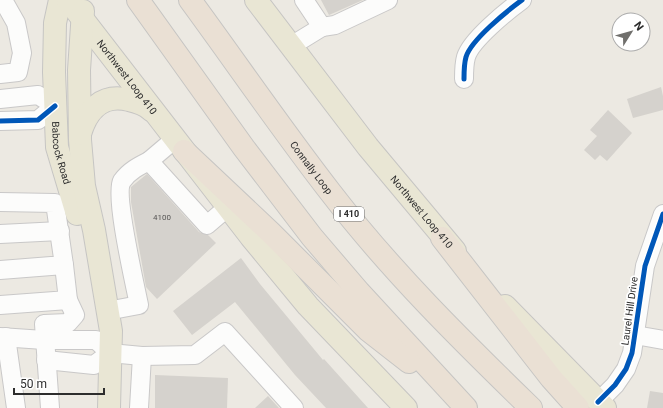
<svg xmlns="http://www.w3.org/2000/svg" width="663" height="408" viewBox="0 0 663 408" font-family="Roboto,sans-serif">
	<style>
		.building { fill: #d5d2cd }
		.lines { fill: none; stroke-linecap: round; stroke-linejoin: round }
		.minor-casing { stroke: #c9c8c8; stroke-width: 20 }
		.major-casing { stroke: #c6c5c3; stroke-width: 24 }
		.highway-casing { stroke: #c6c5c3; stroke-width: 24 }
		.minor { stroke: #fcfcfb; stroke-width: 18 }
		.major { stroke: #e9e6d4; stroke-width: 22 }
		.highway { stroke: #eae0d4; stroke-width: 22 }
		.cycleway-casing { stroke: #fff; stroke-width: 8 }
		.cycleway { stroke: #0057b8; stroke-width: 5 }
		.labels { text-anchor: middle; stroke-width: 3.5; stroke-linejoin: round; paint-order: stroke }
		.number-label { font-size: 8px; fill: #585756 }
		.shield { fill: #fff; stroke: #6c6c6c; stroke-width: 1 }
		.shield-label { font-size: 9px; font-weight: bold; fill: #2d2d2d }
		.street-label { font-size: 10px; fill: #2d2d2d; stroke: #fff }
	</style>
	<rect width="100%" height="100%" fill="#ece9e2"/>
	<g class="building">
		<polygon points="321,0 363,0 329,15"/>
		<polygon points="661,87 663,96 663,110 633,118 627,99"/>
		<polygon points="608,110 632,133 607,161 600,155 595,160 584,150 597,136 590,130"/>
		<polygon points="147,174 199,232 208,235 216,243 157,299 146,287 131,202 131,187"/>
		<polygon points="241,258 260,284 323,360 324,359 368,408 326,408 295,375 235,302 192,335 173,311"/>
		<polygon points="155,375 228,378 227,408 155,408"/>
		<polygon points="650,391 663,393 663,408 647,408"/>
		<polygon points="268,396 279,408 255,408"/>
	</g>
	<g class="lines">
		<defs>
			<g id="minor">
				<polyline points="322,27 335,25 388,0"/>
				<polyline points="291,46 322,27 304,0"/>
				<polyline points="0,74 18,72 22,53 16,23 3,0"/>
				<path d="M464,79C464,72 464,64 466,57C471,40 507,11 522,0"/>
				<polyline points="0,99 38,95 55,106"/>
				<polyline points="0,121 38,120 55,106"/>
				<polyline points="149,161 175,139"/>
				<polyline points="0,202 55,203 64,265 0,270"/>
				<polyline points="0,234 60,231"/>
				<polyline points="0,305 68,300 64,265"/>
				<path d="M107,311L139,305C135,285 114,194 122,181C129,171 139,166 149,161L207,225L228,207"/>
				<polyline points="635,335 663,340"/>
				<polyline points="0,337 44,340 96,340 110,353 142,356 195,355 225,332 294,408"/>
				<polyline points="6,337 16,408"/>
				<polyline points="46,360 94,365 110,353"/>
				<polyline points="598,402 615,385 626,369 632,353 645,266 663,214"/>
				<polyline points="50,408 44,324 68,323 75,315 68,300"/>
				<polyline points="139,408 142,356"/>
			</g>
			<g id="major">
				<path id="s1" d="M60,0L55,23L54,72L57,147L77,214"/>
				<path id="s2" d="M68,0L251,237L308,306L406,408"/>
				<path id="s3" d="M256,0L368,147L455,251"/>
				<polyline points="83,11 79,70 80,140 84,186 94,230 111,331 109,408"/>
				<path d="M80,134C87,110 102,93 129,100C138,102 145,104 151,110"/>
				<polyline points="505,306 605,408"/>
			</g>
			<g id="highway">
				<polyline points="138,0 244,148 312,237 359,292 466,408"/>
				<path id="s4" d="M190,0C237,64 282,130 331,193C391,271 461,340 531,408"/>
				<polyline points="184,151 271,233 368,330 409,362"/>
				<polyline points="442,238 551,378 578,408"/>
			</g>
		</defs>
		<use href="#minor" class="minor-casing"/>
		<use href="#major" class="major-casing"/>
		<use href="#highway" class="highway-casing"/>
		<use href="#minor" class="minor"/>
		<use href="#major" class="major"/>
		<use href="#highway" class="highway"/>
		<defs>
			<g id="cycleway">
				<path d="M464,79C464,72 464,64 466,57C471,40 507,11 522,0"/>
				<polyline points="0,121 38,120 55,106"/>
				<polyline points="598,402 615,385 626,369 632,353 645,266 663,214"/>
			</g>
		</defs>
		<use href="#cycleway" class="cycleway-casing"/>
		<use href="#cycleway" class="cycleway"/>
	</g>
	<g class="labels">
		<g class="number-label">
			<text x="162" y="220">4100</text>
		</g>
		<rect class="shield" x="334" y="207" width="30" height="14" rx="3"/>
		<g class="shield-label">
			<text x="349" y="217">I 410</text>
		</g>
		<g class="street-label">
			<text dy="4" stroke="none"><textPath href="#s2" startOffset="97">Northwest Loop 410</textPath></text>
			<text dy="4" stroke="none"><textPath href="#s1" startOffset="154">Babcock Road</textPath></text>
			<text dy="4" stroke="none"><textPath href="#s4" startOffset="207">Connally Loop</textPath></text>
			<text dy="4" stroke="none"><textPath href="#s3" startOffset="269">Northwest Loop 410</textPath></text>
			<text transform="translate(629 311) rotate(-82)" y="4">Laurel Hill Drive</text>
		</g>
	</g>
	<g transform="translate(631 32) rotate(53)"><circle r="19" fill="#ffffff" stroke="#ababab"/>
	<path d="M0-3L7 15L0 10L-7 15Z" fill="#706f6c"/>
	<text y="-6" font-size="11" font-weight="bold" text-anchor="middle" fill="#2d2d2d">N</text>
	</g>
	<path d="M14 388v6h90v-6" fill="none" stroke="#2d2d2d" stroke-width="2"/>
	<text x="20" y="388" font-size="12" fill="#2d2d2d" stroke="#ffffff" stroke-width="3" paint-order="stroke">50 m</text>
</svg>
